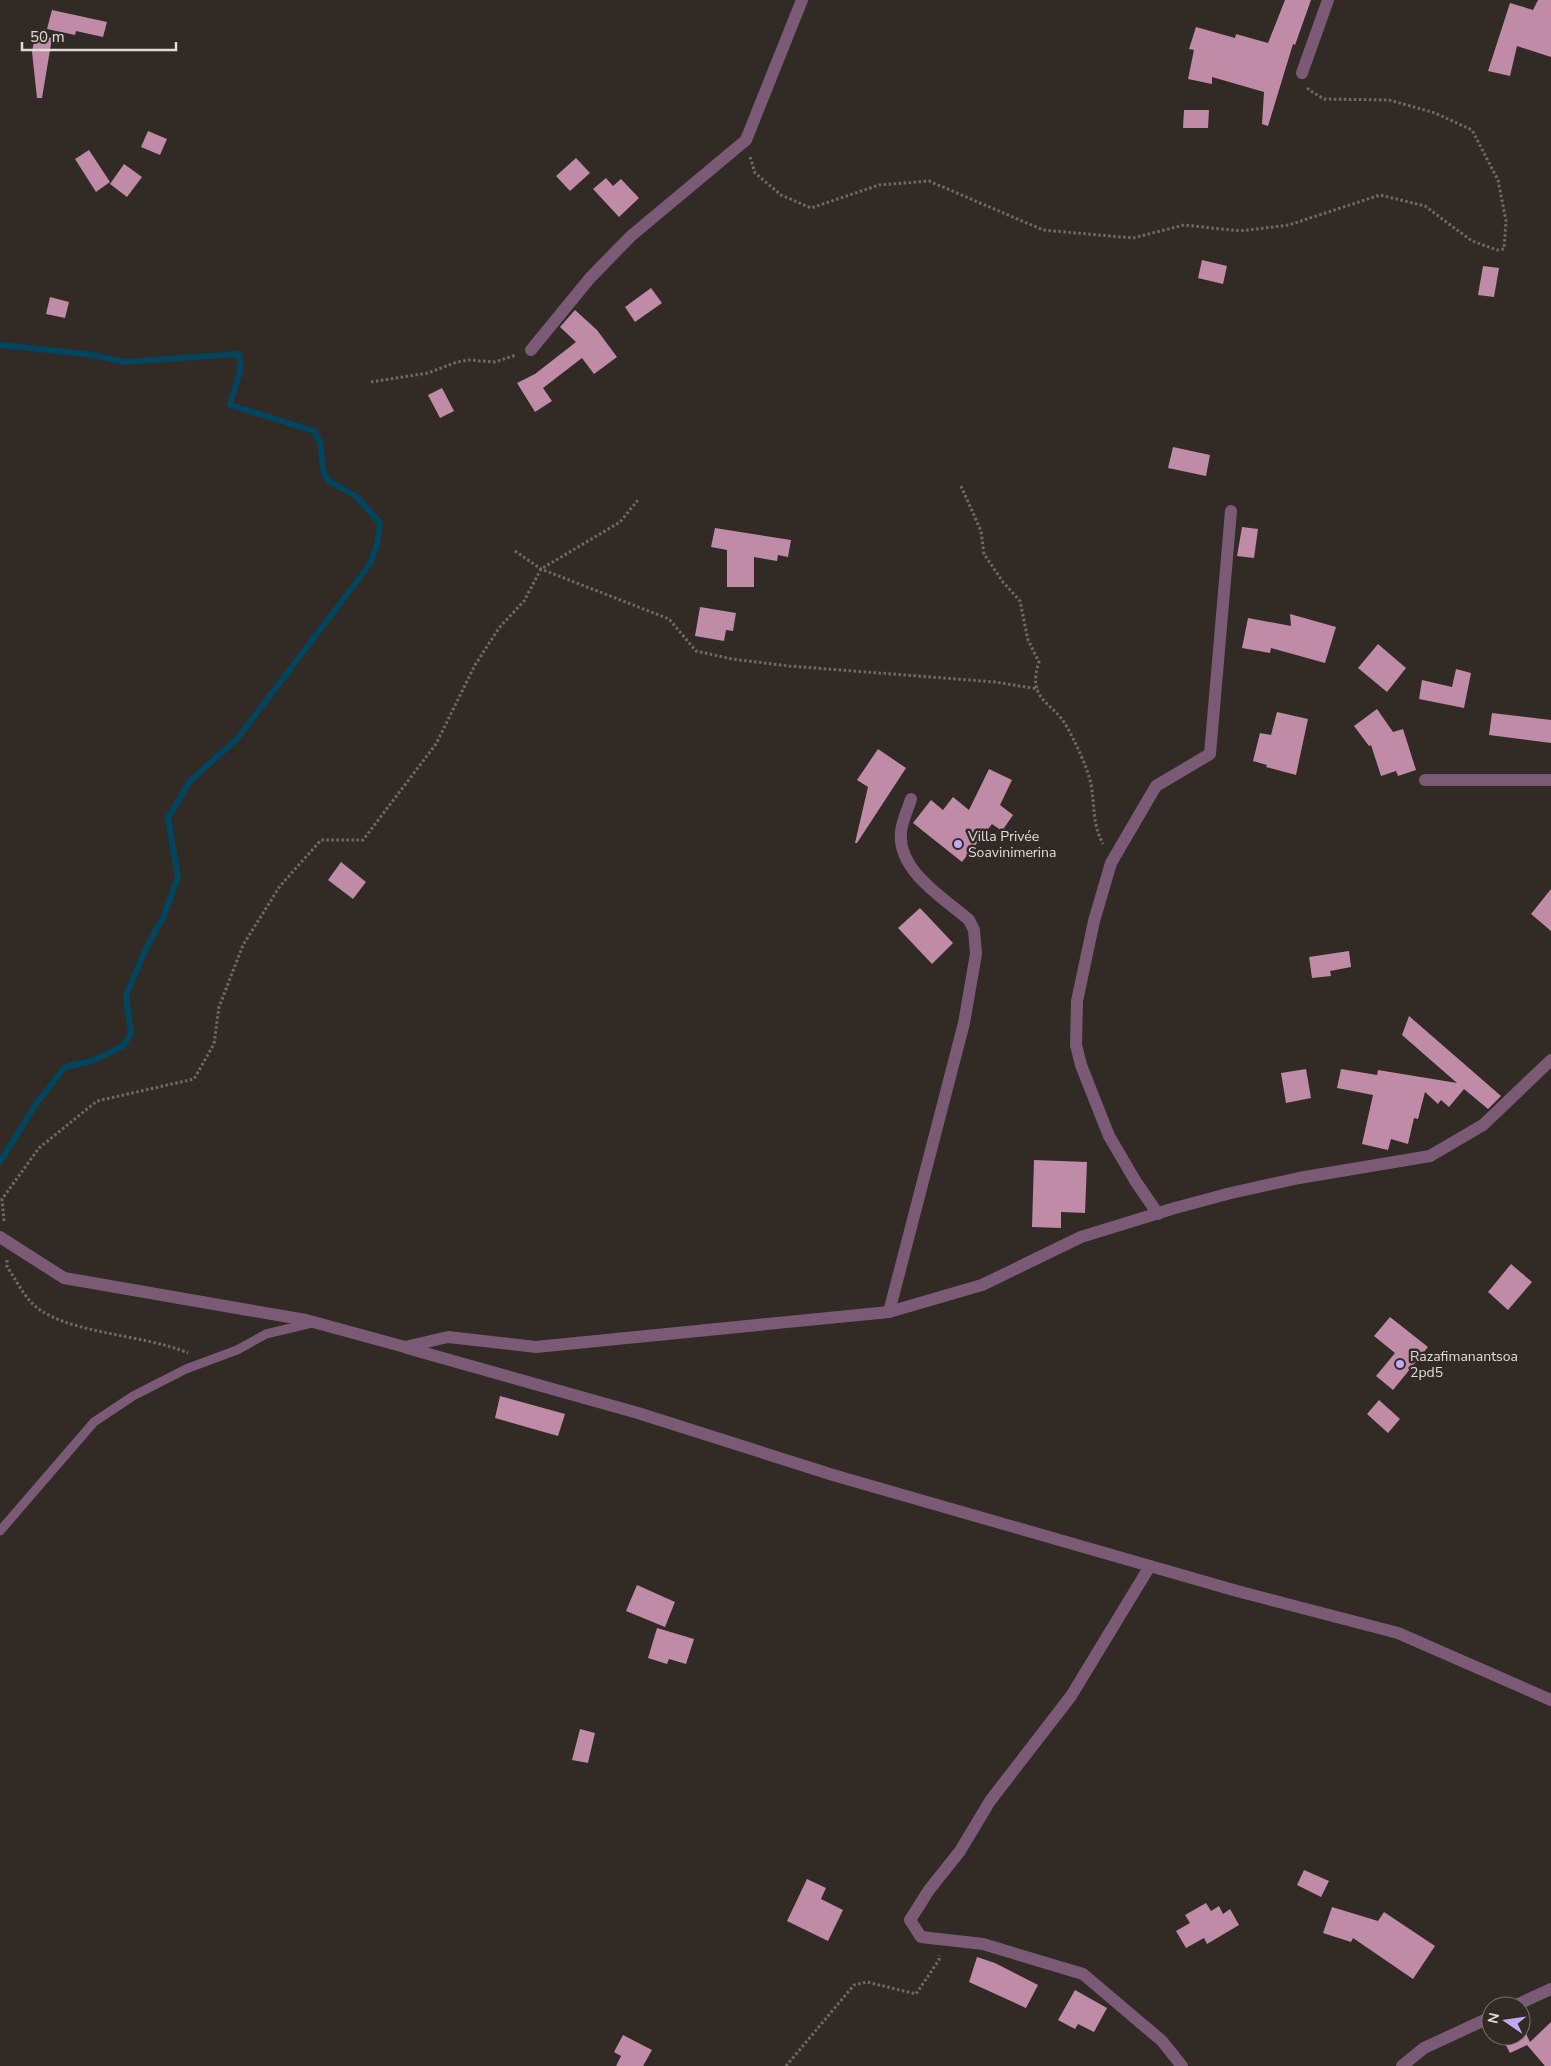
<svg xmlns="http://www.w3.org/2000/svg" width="1551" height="2066" viewBox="0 0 1551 2066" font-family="'Nunito Sans',sans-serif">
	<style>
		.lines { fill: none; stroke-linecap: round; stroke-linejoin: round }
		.stream { stroke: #02455f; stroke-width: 6 }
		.building { fill: #c08ba6 }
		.path { stroke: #706965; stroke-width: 3; stroke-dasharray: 2.5 2.5; stroke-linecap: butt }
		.lane { stroke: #7b5a76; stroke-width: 9 }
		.street { stroke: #7b5a76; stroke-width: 12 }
		.poi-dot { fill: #c0a8f3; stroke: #322a25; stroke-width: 2 }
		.labels { text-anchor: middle; stroke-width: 5; stroke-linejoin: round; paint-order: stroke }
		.poi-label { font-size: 14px; fill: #e2dcd9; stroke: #322a25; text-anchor: start }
	</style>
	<rect width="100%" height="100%" fill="#322a25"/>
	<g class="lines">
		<path class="stream" d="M0,345L87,354L125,362L239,354C244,374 234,385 230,405L314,431L320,442L324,474L329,481L357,497L380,523L377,545L370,564L237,739L190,781L168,818L178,877L163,918L146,948L126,996L131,1033L123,1046L92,1061L65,1067L36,1104L0,1162"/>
	</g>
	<g class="building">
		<polygon points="1285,0 1311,0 1295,45 1293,44 1268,126 1262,124 1264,92 1212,77 1212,84 1188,79 1194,50 1189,49 1196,27 1235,38 1236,34 1268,43"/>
		<polygon points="1538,0 1551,0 1551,57 1517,46 1510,76 1488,71 1510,3 1533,10"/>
		<polygon points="52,10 107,22 103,37 76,31 75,35 47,29"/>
		<polygon points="35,35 52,38 42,98 37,98 32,52"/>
		<polygon points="1184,110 1209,110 1208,128 1183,128"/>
		<polygon points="148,131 167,139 160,155 141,147"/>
		<polygon points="89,150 110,182 96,192 75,159"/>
		<polygon points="576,158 590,173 570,191 556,176"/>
		<polygon points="124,164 142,177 127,197 110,184"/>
		<polygon points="606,178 613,186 621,179 639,198 619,217 593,189"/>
		<polygon points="1202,260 1227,266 1223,284 1198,278"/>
		<polygon points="1483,266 1499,268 1494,297 1478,295"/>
		<polygon points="651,288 662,303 635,322 625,307"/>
		<polygon points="50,297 69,302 65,318 46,314"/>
		<polygon points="575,310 597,330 617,357 594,374 582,358 543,388 552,401 535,412 517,383 535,374 576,342 560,327"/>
		<polygon points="442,388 454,411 440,418 428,395"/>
		<polygon points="1173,447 1210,455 1206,476 1168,468"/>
		<polygon points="1242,527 1258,529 1254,558 1237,556"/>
		<polygon points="715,528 791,540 788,557 778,555 777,561 754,557 754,587 727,587 727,550 711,547"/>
		<polygon points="700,607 736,613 733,631 726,630 724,641 695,636"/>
		<polygon points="1290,614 1336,627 1325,663 1271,648 1270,653 1242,648 1248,618 1291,626"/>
		<polygon points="1378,644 1406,668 1387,692 1358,668"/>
		<polygon points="1456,669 1471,673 1464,708 1419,699 1422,680 1452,687"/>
		<polygon points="1377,709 1393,732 1403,729 1416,770 1398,776 1396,771 1381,776 1371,745 1369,746 1354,726"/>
		<polygon points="1277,712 1308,719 1296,775 1266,767 1267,765 1253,761 1260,733 1271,735"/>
		<polygon points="1492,713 1551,720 1551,743 1489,735"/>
		<polygon points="878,749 906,768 857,843 855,843 868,787 857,780"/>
		<polygon points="989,769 1012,780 1000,805 1013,815 1002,831 992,824 962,862 913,823 931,800 943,810 953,797 969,810"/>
		<polygon points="341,862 366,882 353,899 328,880"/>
		<polygon points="1551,889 1551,931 1531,914"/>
		<polygon points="920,908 953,943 932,964 898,928"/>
		<polygon points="1349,951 1351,967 1330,971 1331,976 1312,978 1309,957"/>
		<polygon points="1409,1016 1501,1096 1488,1109 1464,1089 1449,1107 1441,1100 1438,1104 1425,1092 1418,1119 1414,1118 1408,1144 1391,1139 1388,1150 1362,1144 1373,1095 1337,1088 1341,1069 1377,1075 1378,1070 1457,1083 1402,1035"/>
		<polygon points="1306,1069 1311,1098 1286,1103 1281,1073"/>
		<polygon points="1034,1160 1087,1162 1085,1213 1061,1212 1061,1228 1032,1227"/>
		<polygon points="1511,1264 1532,1282 1508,1310 1488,1292"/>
		<polygon points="1390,1317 1428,1347 1393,1390 1376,1376 1395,1353 1374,1336"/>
		<polygon points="500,1396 565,1414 558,1436 495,1418"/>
		<polygon points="1379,1400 1400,1419 1388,1433 1367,1414"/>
		<polygon points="637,1585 675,1602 665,1627 626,1611"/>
		<polygon points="657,1628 694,1639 686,1664 669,1659 667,1664 648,1658"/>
		<polygon points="580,1729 595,1733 588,1763 572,1760"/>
		<polygon points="1304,1870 1329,1881 1321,1897 1297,1885"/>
		<polygon points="807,1879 826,1888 821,1899 843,1910 828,1941 787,1921"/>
		<polygon points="1206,1903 1211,1911 1219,1906 1223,1914 1230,1909 1239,1925 1207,1944 1204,1938 1186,1948 1176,1931 1190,1923 1185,1915"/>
		<polygon points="1332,1907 1378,1921 1384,1912 1435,1946 1413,1979 1353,1938 1351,1942 1323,1933"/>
		<polygon points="977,1957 995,1963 1038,1985 1026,2008 969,1982"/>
		<polygon points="1075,1990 1107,2008 1094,2032 1078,2024 1075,2029 1058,2020"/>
		<polygon points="1551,2022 1551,2066 1545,2066 1527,2045 1510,2053 1501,2036 1521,2036 1521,2023 1530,2042"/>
		<polygon points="623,2035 652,2050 643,2066 616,2066 621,2056 614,2052"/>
	</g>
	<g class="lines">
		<g class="path">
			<polyline points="750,157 755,173 781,195 811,208 879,185 929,181 1043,230 1133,238 1184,225 1240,231 1289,225 1380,195 1425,206 1472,241 1497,250 1504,249 1506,221 1498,180 1472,130 1435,113 1389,100 1324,99 1309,90 1307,87"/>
			<polyline points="371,382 428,373 457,362 469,360 495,362 516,355"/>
			<path d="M961,486L981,531L984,554L1003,582L1020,601L1028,640L1039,662C1026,701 1053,701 1067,727C1075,741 1088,769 1091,784C1095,806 1092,823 1103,844"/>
			<polyline points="515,551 541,569 669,619 696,651 732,659 789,666 995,682 1038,689"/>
			<polyline points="4,1221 2,1199 39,1148 97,1101 194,1079 214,1044 219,1007 243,945 280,886 321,840 363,840 436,744 475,665 499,628 524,601 541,569 620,522 638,500"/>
			<path d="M7,1260V1267C15,1278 22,1293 31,1302C60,1334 145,1334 188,1353"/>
			<polyline points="786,2066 854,1985 867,1982 916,1994 939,1960 939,1955"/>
		</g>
		<polyline class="lane" points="0,1531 94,1422 133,1396 186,1369 237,1350 266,1334 312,1323"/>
		<g class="street">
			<polyline points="1302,73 1328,0"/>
			<polyline points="531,350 590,278 631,236 746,140 802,0"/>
			<polyline points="1425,780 1551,780"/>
			<polyline points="1158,1214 1136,1182 1109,1136 1081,1065 1076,1045 1077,1001 1094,921 1111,863 1156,786 1210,754 1231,511"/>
			<polyline points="0,1237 64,1278 306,1320 405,1347 448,1337 536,1347 889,1312 982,1285 1081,1237 1175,1208 1231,1193 1299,1178 1430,1156 1483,1125 1551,1060"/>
			<path d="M889,1312L964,1023L976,954L974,930L969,920C944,898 897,871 901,832C902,821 908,809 911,799"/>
			<polyline points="407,1348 638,1413 833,1475 1237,1591 1398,1633 1551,1700"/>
			<polyline points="1150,1566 1071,1696 990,1801 960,1851 929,1890 910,1920 921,1937 983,1944 1083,1974 1162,2041 1182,2066"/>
			<polyline points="1514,2006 1551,1989"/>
			<polyline points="1402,2066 1424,2048 1491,2017"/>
		</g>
	</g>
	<g class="poi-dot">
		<circle cx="958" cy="844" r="5"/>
		<circle cx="1400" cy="1364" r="5"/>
	</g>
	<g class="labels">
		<g class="poi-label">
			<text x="968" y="841">Villa Privée<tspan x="968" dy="16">Soavinimerina</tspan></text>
			<text x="1410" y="1361">Razafimanantsoa<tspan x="1410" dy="16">2pd5</tspan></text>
		</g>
	</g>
	<g transform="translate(1506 2021) rotate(283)"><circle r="24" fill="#322a25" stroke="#78716d"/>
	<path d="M0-4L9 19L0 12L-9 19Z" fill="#c0a8f3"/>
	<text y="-8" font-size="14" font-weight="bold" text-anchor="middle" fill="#e2dcd9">N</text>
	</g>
	<path d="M22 42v8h154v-8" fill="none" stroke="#e2dcd9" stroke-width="2.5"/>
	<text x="30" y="42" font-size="15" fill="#e2dcd9" stroke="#322a25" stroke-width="4" paint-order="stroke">50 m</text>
</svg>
